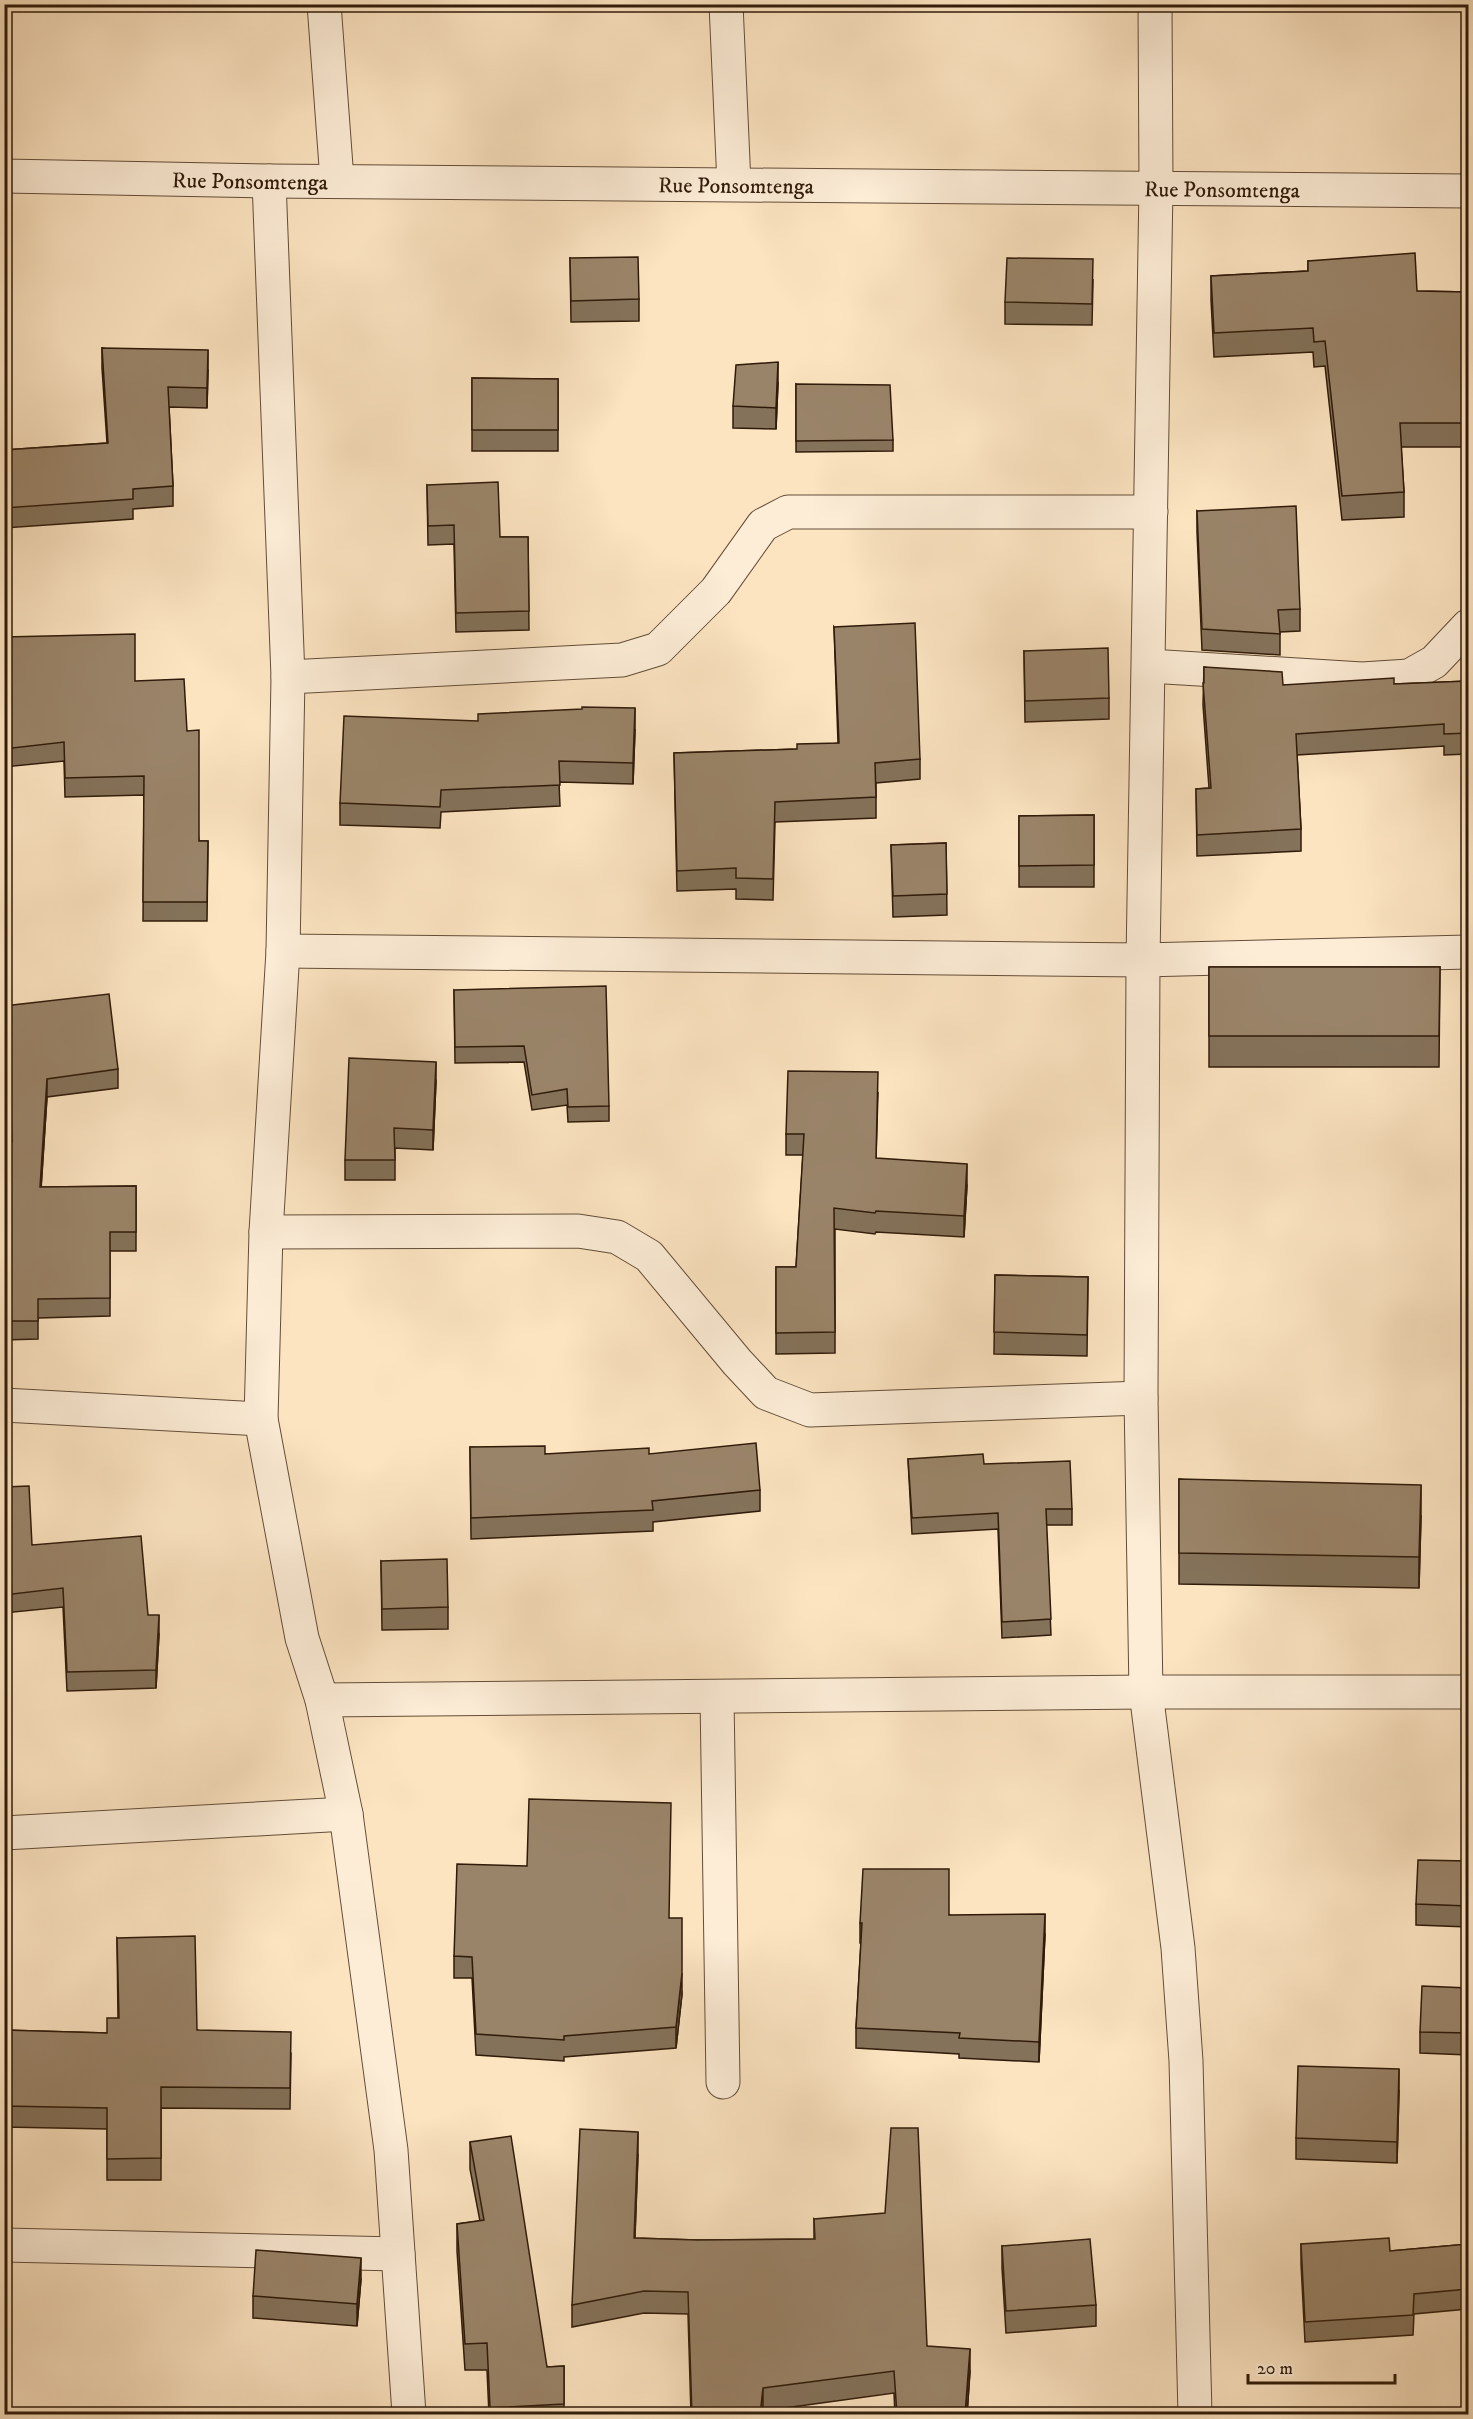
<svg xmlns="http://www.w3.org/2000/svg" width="1473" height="2419" viewBox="0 0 1473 2419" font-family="'IM FELL DW Pica',serif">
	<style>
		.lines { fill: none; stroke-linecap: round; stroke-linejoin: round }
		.street-casing { stroke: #634d38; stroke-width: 35 }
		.street { stroke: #fdedd7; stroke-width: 33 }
		.wall { fill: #84725a; stroke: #301b0a; stroke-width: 1.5 }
		.shaded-wall { fill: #6c5c4a; stroke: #301b0a; stroke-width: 1.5 }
		.building { fill: #9a8469; stroke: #301b0a; stroke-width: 1.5 }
		.labels { text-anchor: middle; stroke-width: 4.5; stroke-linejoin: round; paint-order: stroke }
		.street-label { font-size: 22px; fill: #301b0a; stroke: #fdedd7 }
	</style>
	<rect width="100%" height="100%" fill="#fce4c1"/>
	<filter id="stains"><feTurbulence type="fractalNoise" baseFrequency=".00333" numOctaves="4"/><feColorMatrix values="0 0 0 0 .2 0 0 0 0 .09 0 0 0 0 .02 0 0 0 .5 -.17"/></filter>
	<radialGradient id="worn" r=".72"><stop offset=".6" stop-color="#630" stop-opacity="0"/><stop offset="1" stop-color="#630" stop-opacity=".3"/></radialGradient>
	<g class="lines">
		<defs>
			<g id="street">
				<polyline points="324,4 337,180"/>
				<polyline points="726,4 734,184"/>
				<polyline points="1155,4 1156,187 1143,960 1141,1398 1146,1692 1178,1948 1186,2061 1195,2414"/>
				<path id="s1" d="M4,176L269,181L1468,191"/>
				<polyline points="269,181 288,677 283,951 266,1232 261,1419 302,1638 322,1700 346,1814 391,2150 409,2414"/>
				<polyline points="1149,666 1362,679 1409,676 1434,662 1468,626"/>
				<polyline points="288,677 622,660 658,649 716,591 763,525 788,512 1151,512"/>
				<polyline points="283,951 1143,960 1468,952"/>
				<polyline points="266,1232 578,1231 617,1237 649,1256 737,1362 766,1393 810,1410 1141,1398"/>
				<polyline points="4,1405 261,1419"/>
				<polyline points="717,1697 723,2082"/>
				<polyline points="322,1700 1146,1692 1468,1692"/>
				<polyline points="4,1833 346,1814"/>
				<polyline points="4,2245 398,2254"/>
			</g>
		</defs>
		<use href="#street" class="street-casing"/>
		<use href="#street" class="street"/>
	</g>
	<g class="wall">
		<polygon points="570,258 639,299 639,321 571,322"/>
		<polygon points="1308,261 1417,291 1468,292 1468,447 1401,447 1404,492 1404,517 1342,520 1325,366 1314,367 1313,352 1214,357 1211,300 1211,276 1308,271"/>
		<polygon points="1093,280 1092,325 1005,324 1005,302"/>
		<polygon points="102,348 208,370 207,408 169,407 173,486 173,506 133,509 133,519 4,528 4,450 107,443 102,368"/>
		<polygon points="472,378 558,379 558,451 472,451"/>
		<polygon points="778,383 776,429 733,428 733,406"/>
		<polygon points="796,384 893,440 893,451 796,452"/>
		<polygon points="427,485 500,537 528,537 529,630 456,632 454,544 428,545"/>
		<polygon points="1197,511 1300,609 1300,631 1280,632 1280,655 1202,650 1197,532"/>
		<polygon points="834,627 920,759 920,779 876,783 876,818 775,822 773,900 736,899 736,889 677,891 674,753 797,749 838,743"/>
		<polygon points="4,637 135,681 187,731 199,841 208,841 207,921 143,921 144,795 65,797 64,761 4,767"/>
		<polygon points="1024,651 1109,698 1109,719 1025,722"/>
		<polygon points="1204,667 1283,685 1394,684 1468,681 1468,754 1444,755 1444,746 1297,755 1301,829 1301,851 1197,856 1196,789 1209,788 1203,705"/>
		<polygon points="635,730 633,784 559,782 560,806 441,812 440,828 340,825 340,803"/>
		<polygon points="1094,815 1094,887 1019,887 1019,816"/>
		<polygon points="946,843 947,915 893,917 891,845"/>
		<polygon points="1209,967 1440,967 1439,1067 1209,1067"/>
		<polygon points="454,990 609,1106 609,1121 568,1122 567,1105 532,1110 524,1062 455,1063"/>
		<polygon points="4,1006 118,1069 118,1088 47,1097 41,1187 136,1186 136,1251 110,1251 110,1316 38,1318 38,1339 4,1340 4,1141 12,1142 9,1062 4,1063"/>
		<polygon points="436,1081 433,1150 395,1148 395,1180 345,1180 345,1160"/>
		<polygon points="878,1093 876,1159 967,1185 964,1237 876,1232 875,1234 835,1229 835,1353 776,1354 776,1267 796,1267 803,1155 786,1155 786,1134"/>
		<polygon points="995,1275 1088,1277 1087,1356 994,1354"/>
		<polygon points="470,1447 545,1454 649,1454 760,1490 760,1511 653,1522 653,1531 471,1539"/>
		<polygon points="908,1459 984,1464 1072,1509 1072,1525 1046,1525 1051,1635 1002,1638 998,1529 912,1534"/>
		<polygon points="1179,1479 1421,1516 1419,1588 1179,1584"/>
		<polygon points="4,1487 32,1545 148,1615 159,1634 156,1688 67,1691 63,1607 4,1613"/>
		<polygon points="381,1561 448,1607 448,1629 382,1630"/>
		<polygon points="1468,1861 1468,1927 1416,1925 1416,1904"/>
		<polygon points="949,1915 1045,1934 1039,2062 959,2058 959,2054 856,2048 856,2028 861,1943 860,1943 860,1923"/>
		<polygon points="669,1918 682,1994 676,2048 564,2057 564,2061 476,2055 472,1978 454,1978 454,1956"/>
		<polygon points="117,1938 197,2030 291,2053 290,2109 161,2108 161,2180 107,2180 107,2129 4,2127 4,2030 107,2033 118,2018"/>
		<polygon points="1468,1988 1468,2055 1420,2053 1420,2032"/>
		<polygon points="1399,2091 1397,2163 1296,2159 1296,2138"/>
		<polygon points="470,2142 547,2367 564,2366 564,2415 489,2415 487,2370 465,2370 457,2251 457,2224 480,2221 470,2169"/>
		<polygon points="638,2154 635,2238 697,2240 814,2239 814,2219 927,2346 970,2371 967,2415 895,2415 894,2393 763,2411 763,2415 691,2415 688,2314 644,2313 572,2327 572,2305"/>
		<polygon points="1301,2244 1390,2251 1468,2244 1468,2309 1414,2314 1413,2335 1305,2342 1301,2264"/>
		<polygon points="1002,2246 1096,2305 1096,2326 1006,2333 1002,2268"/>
		<polygon points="4,2270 8,2292 7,2344 4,2344"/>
		<polygon points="361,2279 357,2326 253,2318 253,2296"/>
	</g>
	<g class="shaded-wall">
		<polygon points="208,350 208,370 207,408 207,388"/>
		<polygon points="778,362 778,383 776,429 776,408"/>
		<polygon points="635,708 635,730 633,784 633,763"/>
		<polygon points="436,1062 436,1081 433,1150 433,1130"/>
		<polygon points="47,1079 47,1097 40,1206 40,1187"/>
		<polygon points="967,1164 967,1185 964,1237 964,1216"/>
		<polygon points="1421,1485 1421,1516 1419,1588 1419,1557"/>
		<polygon points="159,1615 159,1634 156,1688 156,1670"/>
		<polygon points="1045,1914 1045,1934 1039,2062 1039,2042"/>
		<polygon points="682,1973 682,1994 676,2048 676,2027"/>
		<polygon points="1399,2069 1399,2091 1397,2163 1397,2142"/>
		<polygon points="638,2132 638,2154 634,2260 634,2238"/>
		<polygon points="361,2258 361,2279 357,2326 357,2304"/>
		<polygon points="970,2349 970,2371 967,2415 965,2415"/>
		<polygon points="763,2388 763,2415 760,2415"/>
	</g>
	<g class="building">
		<polygon points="1415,253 1417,291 1468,292 1468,423 1400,423 1404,492 1342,496 1325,341 1314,342 1313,328 1214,333 1211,276 1308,271 1308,261"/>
		<polygon points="638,257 639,299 571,301 570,258"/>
		<polygon points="1007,258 1093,259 1092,304 1005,302"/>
		<polygon points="102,348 208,350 207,388 168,387 173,486 133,489 133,499 4,508 4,450 108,443"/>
		<polygon points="778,362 776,408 733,406 736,365"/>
		<polygon points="472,378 558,379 558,430 472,430"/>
		<polygon points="796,384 890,385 893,440 796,441"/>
		<polygon points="498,482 500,537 528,537 529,611 456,613 454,525 428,526 427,485"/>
		<polygon points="1296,506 1300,609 1278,610 1280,634 1202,629 1197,511"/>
		<polygon points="915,623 920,759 875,763 876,797 775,802 773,879 736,878 736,868 677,871 674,753 797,749 797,744 839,743 834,627"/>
		<polygon points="135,634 135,681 184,679 187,731 199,730 199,841 208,841 207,902 143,902 144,776 65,778 64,742 4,749 4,637"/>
		<polygon points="1108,648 1109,698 1025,701 1024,651"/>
		<polygon points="1204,667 1282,672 1283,685 1394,678 1394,684 1468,681 1468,733 1444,734 1444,724 1296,734 1301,829 1197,835 1196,789 1211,788 1203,683 1204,683"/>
		<polygon points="582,707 635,708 633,763 559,761 560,785 441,790 440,807 340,803 344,716 478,721 478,714 582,709"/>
		<polygon points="1094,815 1094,865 1019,866 1019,816"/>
		<polygon points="946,843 947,894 893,896 891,845"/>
		<polygon points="1209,967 1440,967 1439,1036 1209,1036"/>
		<polygon points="606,986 609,1106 568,1107 567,1089 532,1095 524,1046 455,1047 454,990"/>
		<polygon points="109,994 118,1069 47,1079 40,1187 136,1186 136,1232 110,1232 110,1298 38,1299 38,1321 4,1321 4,1141 12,1142 9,1044 4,1044 4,1006"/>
		<polygon points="349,1058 436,1062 433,1130 394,1128 395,1160 345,1160"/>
		<polygon points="788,1071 878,1072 876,1158 967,1164 964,1216 876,1211 875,1213 834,1208 835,1332 776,1333 776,1267 796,1267 804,1134 786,1134"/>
		<polygon points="995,1275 1088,1277 1087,1335 994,1332"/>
		<polygon points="756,1443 760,1490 652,1501 653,1510 471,1518 470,1447 545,1446 545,1454 649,1448 649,1454"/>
		<polygon points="983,1454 984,1464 1070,1461 1072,1509 1046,1509 1051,1619 1002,1622 998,1513 912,1518 908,1459"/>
		<polygon points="1179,1479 1421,1485 1419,1557 1179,1553"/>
		<polygon points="29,1486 32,1545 141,1536 148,1615 159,1615 156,1670 67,1672 63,1588 4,1595 4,1487"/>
		<polygon points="447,1559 448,1607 382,1609 381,1561"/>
		<polygon points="529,1799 671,1803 669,1918 682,1918 682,1973 676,2027 564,2036 564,2040 476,2034 472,1957 454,1956 457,1864 527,1866"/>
		<polygon points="1418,1860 1468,1861 1468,1906 1416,1904"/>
		<polygon points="863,1869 949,1869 949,1915 1045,1914 1039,2042 959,2038 960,2033 856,2028 862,1923 860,1923"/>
		<polygon points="195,1936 197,2030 291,2032 290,2088 161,2087 161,2158 107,2159 107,2108 4,2106 4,2030 107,2033 107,2018 119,2018 117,1938"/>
		<polygon points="1422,1986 1468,1988 1468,2033 1420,2032"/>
		<polygon points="1298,2066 1399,2069 1397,2142 1296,2138"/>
		<polygon points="891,2128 918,2128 927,2346 970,2349 965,2415 897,2415 894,2371 763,2388 760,2415 692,2415 688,2292 644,2291 572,2305 580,2129 638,2132 634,2238 697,2240 815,2239 814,2219 885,2213"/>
		<polygon points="511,2136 547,2367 564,2366 564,2404 490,2408 487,2343 465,2344 457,2224 484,2220 470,2142"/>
		<polygon points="1389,2238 1390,2251 1468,2244 1468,2289 1414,2294 1413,2315 1305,2322 1301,2244"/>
		<polygon points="1090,2239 1096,2305 1006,2311 1002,2246"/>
		<polygon points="256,2250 361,2258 357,2304 253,2296"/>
		<polygon points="4,2270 8,2271 7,2323 4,2323"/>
	</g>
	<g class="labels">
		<g class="street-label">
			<text dy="8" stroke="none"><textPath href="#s1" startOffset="246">Rue Ponsomtenga</textPath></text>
			<text dy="8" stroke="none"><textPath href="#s1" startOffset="732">Rue Ponsomtenga</textPath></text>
			<text dy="8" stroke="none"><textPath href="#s1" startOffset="1218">Rue Ponsomtenga</textPath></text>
		</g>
	</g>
	<rect width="1473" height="2419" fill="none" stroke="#fce4c1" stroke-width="24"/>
	<rect x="6" y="6" width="1461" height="2407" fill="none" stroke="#301b0a" stroke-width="3"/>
	<rect x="12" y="12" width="1449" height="2395" fill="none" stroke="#301b0a" stroke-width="1.5"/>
	<path d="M1248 2374v9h147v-9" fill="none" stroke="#301b0a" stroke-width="3"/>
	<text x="1257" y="2374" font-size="18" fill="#301b0a" stroke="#fdedd7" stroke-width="4.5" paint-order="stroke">20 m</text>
	<rect width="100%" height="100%" filter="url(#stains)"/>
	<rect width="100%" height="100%" fill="url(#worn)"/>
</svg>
